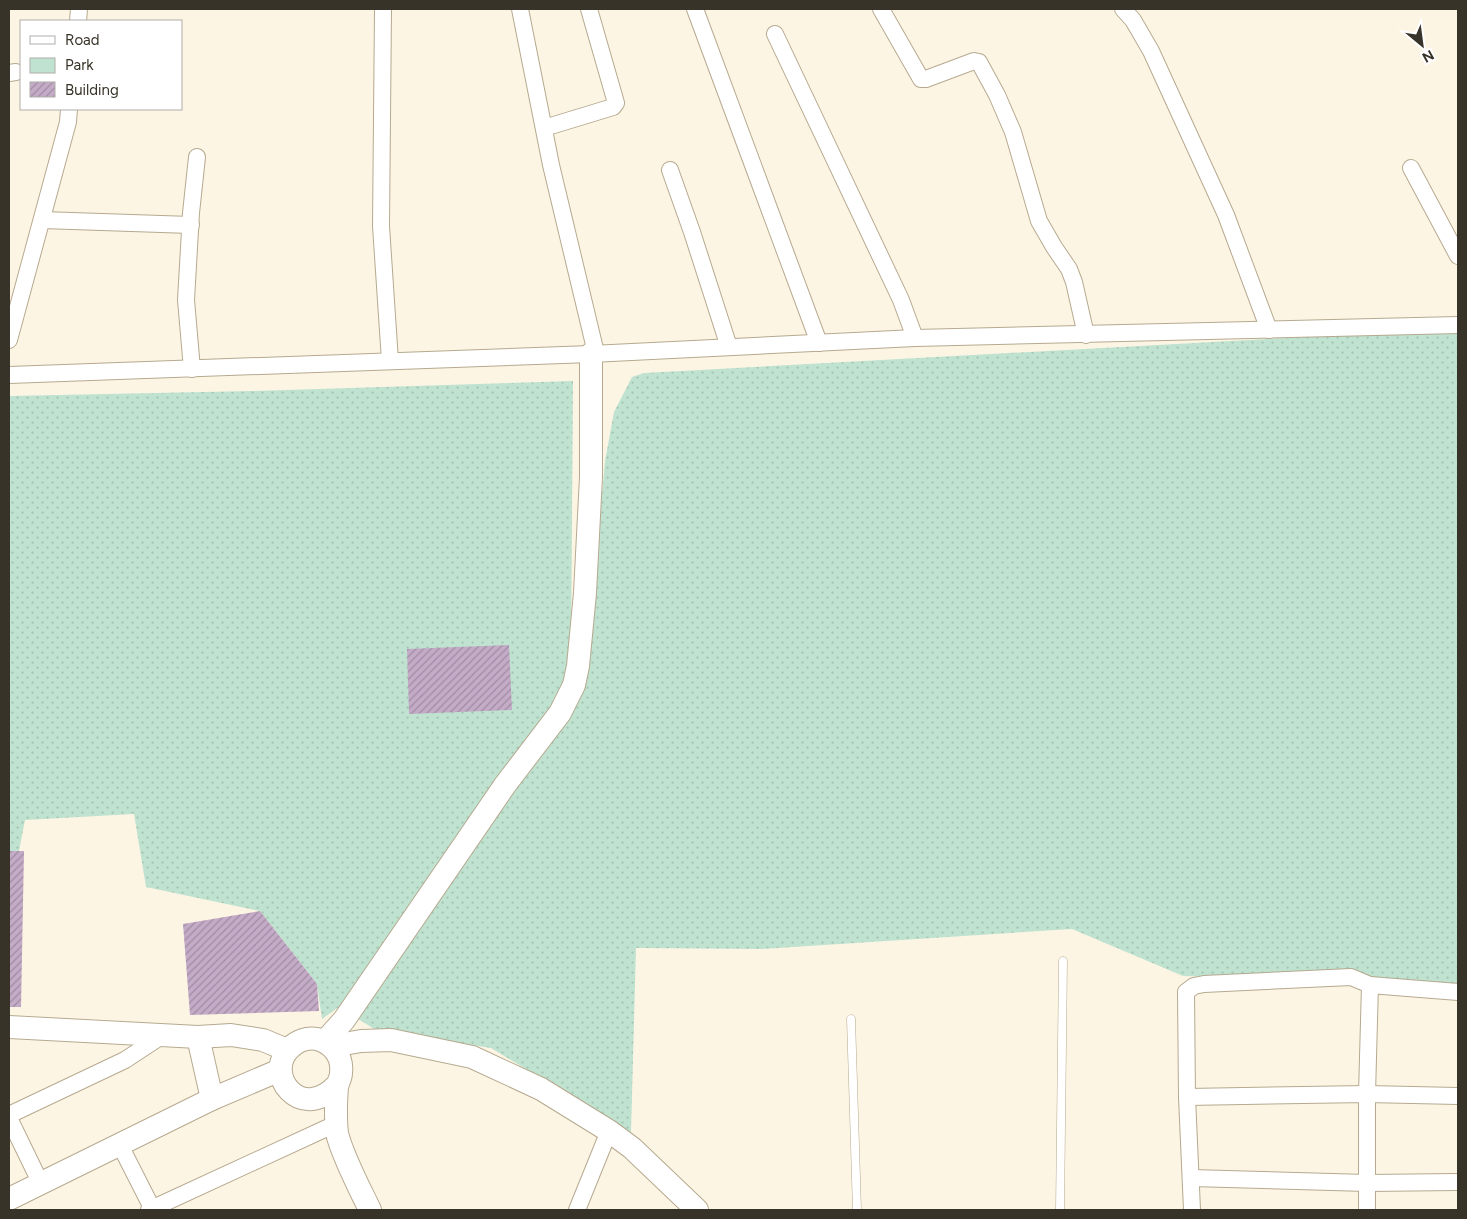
<svg xmlns="http://www.w3.org/2000/svg" width="1467" height="1219" viewBox="0 0 1467 1219" font-family="Figtree,sans-serif">
	<style>
		.green { fill: url(#green-dots) }
		.building { fill: url(#building-hatch) }
		.lines { fill: none; stroke-linecap: round; stroke-linejoin: round }
		.lane-casing { stroke: #b6a98f; stroke-width: 9 }
		.street-casing { stroke: #b6a98f; stroke-width: 18 }
		.secondary-casing { stroke: #b6a98f; stroke-width: 24 }
		.lane { stroke: #fff; stroke-width: 8 }
		.street { stroke: #fff; stroke-width: 16 }
		.secondary { stroke: #fff; stroke-width: 22 }
	</style>
	<defs>
		<pattern id="green-dots" width="8" height="8" patternUnits="userSpaceOnUse" patternTransform="scale(1.25)"><rect width="8" height="8" fill="#bfe3d0"/><path d="M2 2h.1M6 6h.1" fill="none" stroke="#a5c3b3" stroke-width="1.8" stroke-linecap="round"/></pattern>
		<pattern id="building-hatch" width="6" height="6" patternUnits="userSpaceOnUse" patternTransform="scale(1.25)"><rect width="6" height="6" fill="#c4abc7"/><path d="M-1 1l2-2M0 6l6-6M5 7l2-2" fill="none" stroke="#a08ca2"/></pattern>
	</defs>
	<rect width="100%" height="100%" fill="#fdf5e4"/>
	<g class="green">
		<polygon points="1458,330 1458,983 1183,976 1072,929 761,949 636,948 631,1133 491,1048 376,1030 358,1019 585,688 605,461 614,412 632,377 644,373 1285,338"/>
		<polygon points="573,381 571,656 556,703 399,929 339,1007 322,1019 317,984 260,911 146,887 134,814 25,820 19,851 9,851 9,396 252,391"/>
	</g>
	<g class="building">
		<polygon points="509,645 512,710 409,714 407,649"/>
		<polygon points="9,851 24,851 21,1007 9,1007"/>
		<polygon points="260,911 317,984 319,1011 190,1015 183,924"/>
	</g>
	<g class="lines">
		<defs>
			<g id="lane">
				<polyline points="851,1019 857,1210"/>
				<polyline points="1060,1210 1063,961"/>
			</g>
			<g id="street">
				<polyline points="383,9 381,226 390,361"/>
				<polyline points="520,9 551,165 596,353"/>
				<polyline points="695,9 819,343"/>
				<polyline points="881,9 921,79 926,79 974,61 979,62 997,95 1013,132 1039,221 1054,247 1069,269 1074,282 1086,335"/>
				<polyline points="1123,9 1133,20 1151,51 1226,215 1269,330"/>
				<polyline points="78,21 79,9"/>
				<polyline points="775,34 901,300 915,338"/>
				<polyline points="9,73 16,72"/>
				<polyline points="544,128 613,107 616,103 589,9"/>
				<polyline points="1411,168 1458,256"/>
				<polyline points="670,170 692,232 729,347"/>
				<polyline points="42,220 191,225"/>
				<polyline points="9,340 68,122 69,109"/>
				<polyline points="192,369 186,300 191,213 197,157"/>
				<polyline points="9,375 591,354 915,338 1458,325"/>
				<polyline points="1187,1097 1367,1094 1458,1096"/>
				<polyline points="9,1115 125,1060 163,1035"/>
				<polyline points="9,1118 41,1184"/>
				<polyline points="120,1145 153,1210"/>
				<polyline points="1191,1178 1367,1183 1458,1182"/>
				<polyline points="149,1210 329,1127"/>
				<polyline points="577,1210 609,1131"/>
				<polyline points="1192,1210 1187,1097 1186,992 1194,986 1204,984 1351,977 1370,985 1458,992"/>
				<polyline points="1367,1210 1367,1094 1370,985"/>
			</g>
			<g id="secondary">
				<polyline points="9,1027 198,1037 231,1035 263,1040 287,1050"/>
				<polyline points="198,1037 212,1099"/>
				<polyline points="325,1041 344,1020 505,785 560,713 574,685 578,666 585,593 591,477 591,354"/>
				<polyline points="332,1046 361,1041 391,1040 472,1057 541,1089 609,1131 632,1148 697,1210"/>
				<path d="M337,1085C300,1124 263,1073 290,1048C297,1041 307,1037 317,1039C333,1043 343,1057 341,1073C341,1078 338,1082 337,1087C336,1098 335,1128 338,1137C345,1161 359,1187 370,1210"/>
				<polyline points="9,1199 212,1099 280,1070"/>
			</g>
		</defs>
		<use href="#lane" class="lane-casing"/>
		<use href="#street" class="street-casing"/>
		<use href="#secondary" class="secondary-casing"/>
		<use href="#lane" class="lane"/>
		<use href="#street" class="street"/>
		<use href="#secondary" class="secondary"/>
	</g>
	<rect width="1467" height="1219" fill="none" stroke="#383328" stroke-width="20"/>
	<rect x="20" y="20" width="162" height="90" fill="#ffffff" stroke="#afada9"/>
	<rect x="30" y="36" width="25" height="8" fill="#ffffff" stroke="#afada9"/>
	<text x="65" y="45" font-size="15" fill="#383328">Road</text>
	<rect x="30" y="58" width="25" height="15" fill="#bfe3d0" stroke="#afada9"/>
	<text x="65" y="70" font-size="15" fill="#383328">Park</text>
	<rect x="30" y="82" width="25" height="15" fill="url(#building-hatch)" stroke="#afada9"/>
	<text x="65" y="95" font-size="15" fill="#383328">Building</text>
	<g transform="translate(1422 45) rotate(151)" stroke="#ffffff" stroke-width="4" paint-order="stroke">
	<path d="M0-4L9 19L0 12L-9 19Z" fill="#383328"/>
	<text y="-8" font-size="14" font-weight="bold" text-anchor="middle" fill="#383328">N</text>
	</g>
</svg>
